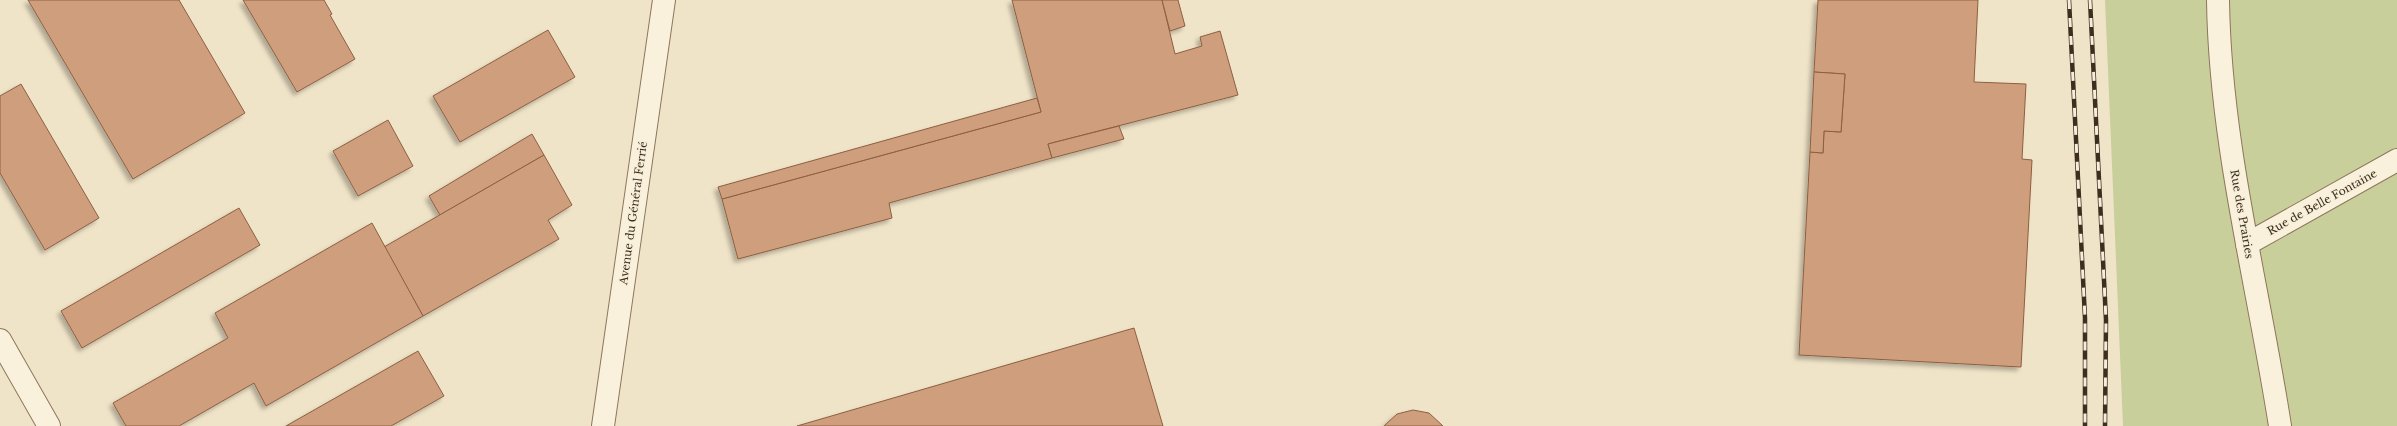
<svg xmlns="http://www.w3.org/2000/svg" width="2397" height="426" viewBox="0 0 2397 426" font-family="'Libre Baskerville',serif">
	<style>
		.green { fill: #c9cf9b }
		.building { fill: #cf9f7d; stroke: #8d5f41; filter: url(#shadow) }
		.lines { fill: none; stroke-linecap: round; stroke-linejoin: round }
		.minor-casing { stroke: #8d765c; stroke-width: 24 }
		.tertiary-casing { stroke: #8d765c; stroke-width: 24 }
		.minor { stroke: #faf1dc; stroke-width: 22 }
		.tertiary { stroke: #faf1dc; stroke-width: 22 }
		.rail-casing { stroke: #3d2e20; stroke-width: 4.5 }
		.rail { stroke: #f7eed8; stroke-width: 3; stroke-dasharray: 9; stroke-linecap: butt }
		.labels { text-anchor: middle; stroke-width: 3; stroke-linejoin: round; paint-order: stroke }
		.street-label { font-size: 11px; fill: #3d2e20; stroke: #f7eed8 }
	</style>
	<defs>
		<filter id="shadow"><feDropShadow dx="-3.5" dy="3.5" stdDeviation="2" flood-color="#0004"/></filter>
	</defs>
	<rect width="100%" height="100%" fill="#f0e4c8"/>
	<polygon class="green" points="2105,0 2397,0 2397,426 2123,426"/>
	<g class="building">
		<polygon points="28,0 179,0 245,113 133,179"/>
		<polygon points="243,0 324,0 332,14 330,15 355,59 297,92"/>
		<polygon points="1012,0 1162,0 1175,54 1202,46 1200,37 1220,31 1238,95 1048,144 1052,158 889,203 892,218 738,259 722,199 1041,112"/>
		<polygon points="1162,0 1178,0 1185,26 1170,31"/>
		<polygon points="1818,0 1978,0 1974,82 2026,84 2022,159 2032,160 2021,367 1799,355 1810,152 1823,153 1824,131 1841,132 1845,74 1814,72"/>
		<polygon points="548,30 575,77 460,142 433,96"/>
		<polygon points="1814,72 1845,74 1841,132 1824,131 1823,153 1810,152"/>
		<polygon points="21,84 99,218 45,250 0,173 0,96"/>
		<polygon points="1037,98 1041,112 722,199 718,187"/>
		<polygon points="388,120 413,166 358,196 333,151"/>
		<polygon points="1119,126 1124,139 1052,158 1048,144"/>
		<polygon points="532,134 544,155 440,215 429,196"/>
		<polygon points="544,155 572,205 548,220 559,239 423,316 384,247"/>
		<polygon points="239,208 260,245 82,348 61,311"/>
		<polygon points="372,223 423,316 266,406 254,383 179,426 126,426 113,403 228,338 215,313"/>
		<polygon points="1134,328 1163,426 797,426"/>
		<polygon points="418,351 444,396 391,426 286,426"/>
		<polygon points="1413,410 1429,413 1443,426 1384,426 1397,414"/>
	</g>
	<g class="lines">
		<defs>
			<g id="minor">
				<path d="M2218,0C2220,144 2258,284 2280,426"/>
				<polyline points="2247,244 2397,160"/>
				<polyline points="0,340 49,426"/>
			</g>
			<polyline id="tertiary" points="603,426 664,0"/>
		</defs>
		<use href="#minor" class="minor-casing"/>
		<use href="#tertiary" class="tertiary-casing"/>
		<use href="#minor" class="minor"/>
		<use href="#tertiary" class="tertiary"/>
		<defs>
			<g id="rail">
				<polyline points="2069,0 2085,318 2085,426"/>
				<polyline points="2090,0 2106,320 2105,426"/>
			</g>
		</defs>
		<use href="#rail" class="rail-casing"/>
		<use href="#rail" class="rail"/>
	</g>
	<g class="labels">
		<g class="street-label">
			<text transform="translate(2322 202) rotate(-29)" y="4">Rue de Belle Fontaine</text>
			<text transform="translate(633 213) rotate(-82)" y="4">Avenue du Général Ferrié</text>
			<text transform="translate(2242 214) rotate(80)" y="4">Rue des Prairies</text>
		</g>
	</g>
</svg>
